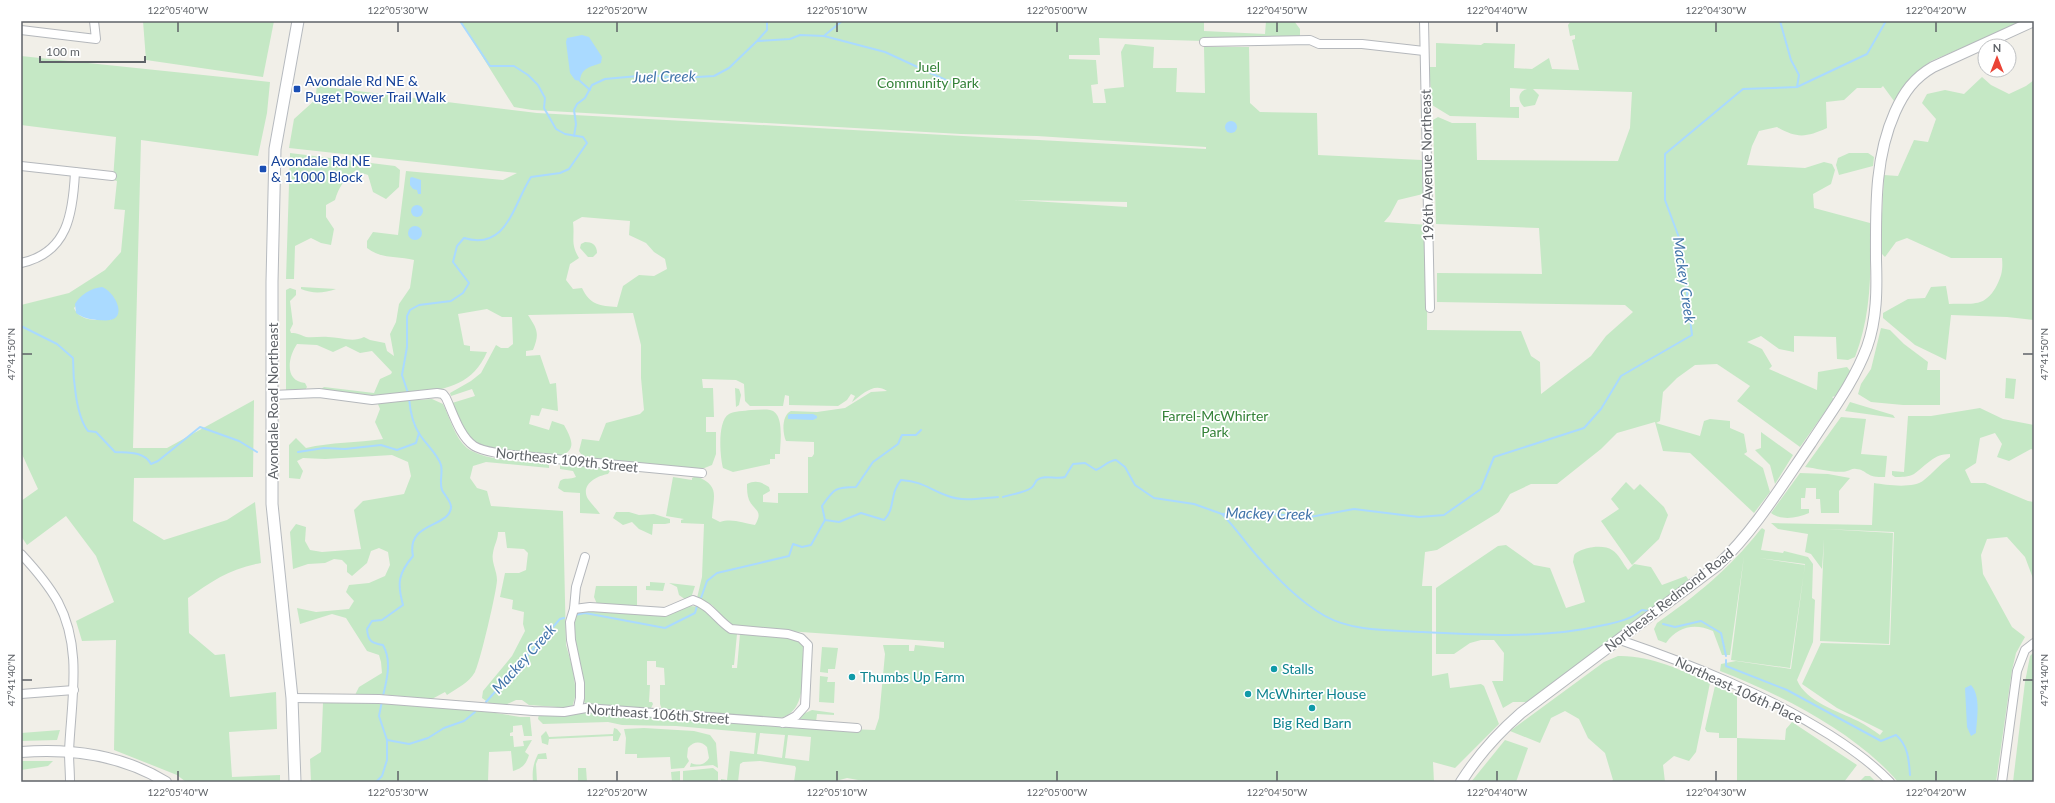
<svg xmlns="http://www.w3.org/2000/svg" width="2055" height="803" viewBox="0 0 2055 803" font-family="Lato,sans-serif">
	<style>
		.green { fill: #c5e8c5; fill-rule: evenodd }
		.water { fill: #aadaff }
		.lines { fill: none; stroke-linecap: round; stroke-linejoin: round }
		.stream { stroke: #aadaff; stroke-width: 2 }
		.minor-casing { stroke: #b5b8bc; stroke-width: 10 }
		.tertiary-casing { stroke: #b5b8bc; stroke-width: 12 }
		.secondary-casing { stroke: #b6babf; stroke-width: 13 }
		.minor { stroke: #fff; stroke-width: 8 }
		.tertiary { stroke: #fff; stroke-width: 10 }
		.secondary { stroke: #fff; stroke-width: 11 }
		.ticks { fill: none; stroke: #5f6368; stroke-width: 1.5 }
		.transit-dot { fill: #1a4fb4; stroke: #fff; stroke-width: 1.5 }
		.culture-dot { fill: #0f9aa8; stroke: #fff; stroke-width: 1.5 }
		.labels { text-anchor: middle; stroke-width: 3.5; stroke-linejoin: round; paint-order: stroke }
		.park-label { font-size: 14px; fill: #348238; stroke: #fff }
		.transit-label { font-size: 14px; fill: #164399; stroke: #fff; text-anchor: start }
		.street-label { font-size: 14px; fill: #5f6368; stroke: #fff }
		.culture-label { font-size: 14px; fill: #0d838f; stroke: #fff; text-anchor: start }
		.water-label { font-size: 15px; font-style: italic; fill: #4174aa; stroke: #fff }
		.neatline { fill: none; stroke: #5f6368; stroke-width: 1.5 }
		.ticks-label { font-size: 10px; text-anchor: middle; fill: #5f6368 }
	</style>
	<rect width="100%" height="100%" fill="#f1efe8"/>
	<g class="green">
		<polygon points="143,21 274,21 263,77 146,60"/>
		<path d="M460,21H1204V31L1265,34L1266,21H1294L1300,29V39L1204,41L1099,38L1100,55H1069V59L1096,60L1098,84L1091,85L1093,103H1106L1104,89L1124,87L1121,52L1125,44L1154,47L1153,68H1177L1176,92L1205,93L1204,47H1249L1250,103L1260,112L1317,113L1318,155L1422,160L1423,194L1398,200L1390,215L1384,222L1428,225L1427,330L1521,331L1531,356L1540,362L1541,394L1591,356L1606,336L1633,312L1625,305L1437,302V273L1542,274L1539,228L1436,224L1433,120L1438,117L1452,123H1476L1477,160L1618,161L1630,128L1632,92L1533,89L1539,95L1535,105L1524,107C1517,101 1518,91 1527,89L1510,88V107H1519V118L1450,116L1432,105L1429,67H1436V43L1481,45L1484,43L1515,44L1514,68L1532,69L1549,58L1552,69L1579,70L1572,40L1575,39V35L1570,36L1568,25L1571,21H2025L1931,61L1911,77L1894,101L1883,86L1881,88H1857L1844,100L1826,102L1827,128C1807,137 1797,139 1777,127L1759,131L1752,146L1747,165L1805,168L1824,162L1832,164L1835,170L1831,184L1813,194L1814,208L1870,223C1871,269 1872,313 1855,357L1848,360L1837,359L1836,337L1794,336V352L1779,349L1761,336L1747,342L1762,349L1772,366L1769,369L1817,390L1818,372L1847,367L1851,372L1835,396L1832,397L1834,399L1800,447L1737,401L1750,386L1717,364L1695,365L1677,378L1663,392L1660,421L1656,423L1700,436L1704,421L1710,419L1730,421V428L1744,434L1747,452L1744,454L1763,468L1770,492L1754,513L1690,453L1663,451L1655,422L1617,433L1601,449L1557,484H1531L1510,494L1499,512L1437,550L1425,552L1422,586H1432V676L1448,673L1450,688L1481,684L1484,686L1499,724L1455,768L1433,762L1434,782H869L847,778L832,782H794L796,768L795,766L760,761L743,762L740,764L738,782H721V779L727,780L730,751L754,754L756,733L676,726L622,725L608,722L543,724L538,719L539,714L580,711L766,726L875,730L879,718L885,654L883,645H909V651H914L915,645L944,648V642L731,627L712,605L697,598L702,577L704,524L681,523V520L684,519L666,516L673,477L692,480V478L696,476C721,486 713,496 712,518L720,522C732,518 743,523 755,525C764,510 754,511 749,500C747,495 747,489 747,484C755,480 762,482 769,487L770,491L763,495V502L778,503V493H808V457H812L814,454V442L786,441C782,432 782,415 791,411L817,412L845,408L871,392L887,391C874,382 863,394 852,402L855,396L851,394L847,400L838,406L789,405V396L785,395L783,406H750L745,401L744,384L736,380L702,379L703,388H713L714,417H706V432H716V454L712,465L702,469L583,457L579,451L582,439L599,441L606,423L640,414L644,410L641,378V345L633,313L528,315C537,329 540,333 533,350L526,351V356L540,355L550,384L556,383L558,411L542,408L539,416L531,415L529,424L549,430L552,421L564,425C571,438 578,450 560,456C539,454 487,455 473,441C464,430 458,415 452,403L475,396L472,389L451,396L450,393L471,381L481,373L496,345L501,348H508L513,344L512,317H502L487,309L458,314L464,345L470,346V351L487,352C473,384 449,388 418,394L419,400L432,399L443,404C450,418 455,438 467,448C484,461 528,462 549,464V468L486,462L473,466L470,478L477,488L487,491L491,506L563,511L566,645L573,669L575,685V697L572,708L529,705L522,700H516L505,705L489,703L482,698L483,691L512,656L525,631L523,624L524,612L512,609L513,600L500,597L505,573H519L526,570L528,553L524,549L507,548L505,532H498C498,540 494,545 493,553C491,562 497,571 497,580C497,590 480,663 475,672C469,683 457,688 447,695L445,692L432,699L379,694L355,695L359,687L382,673L381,662L379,655L367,651L346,618L332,614L300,624L297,608L316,612L349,609L354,601L346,592L349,585L369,583L385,576L390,565L388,552L379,548L371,551L367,563L352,576L347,572V565L342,560L334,559L325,563L308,564L293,569L290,532L296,524L306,527L305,541L310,550L322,552L361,549L354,510L363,501L404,494L411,476L408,462L392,455L325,459L303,458L297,461L303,471L300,479L289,478V445L296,438L306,448C331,442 357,443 383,439L375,422L380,409L375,397L324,391L321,389L324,387L374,393L380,379L391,374L392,372L372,351L360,353L346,346L333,352L317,345L297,344C288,357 284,381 305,383L307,387L304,392H286V290L290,288L296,290V295L290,301L293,324L290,330L291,333C298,333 300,335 306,337C313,338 321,336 328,337C340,337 353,343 364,337L370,340L385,343L387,351L394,356L390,334L396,322L399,304L410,288L414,260C397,256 381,259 367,248V241L373,232L398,235L406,171L503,180L517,173L289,148L294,119L315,100L317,86L537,113L1206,149V147L1037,136L961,134L532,110L514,107ZM1014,200L1127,202V207ZM582,217L630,221L629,235L646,243L654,252L665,259L667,269L654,276L639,275L623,286L617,307C600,306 590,305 582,288L573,289L566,280L570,264L579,258C570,243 575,239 573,222ZM884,674L891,675L890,684H884ZM760,733L785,735L782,758L757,754ZM788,735L811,737L809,761L785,758Z"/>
		<path d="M21,56L270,82L267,113L258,156L141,140L133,448H167L254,400L253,477L134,478L133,521L164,540L227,520L255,502L261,563C231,568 212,581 188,598L189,633L215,655L225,654L230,697L276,692L277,729L229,732L232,777L280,775V782H186L177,775L114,750L116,640L82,641L76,621L114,602L96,556L66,516L27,545L21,536V501L38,489L21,452V305L69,293L105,270L121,252L125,210L114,209L117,181L113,180L116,137L21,125ZM98,288L111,320C98,320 80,322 74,308L89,292Z"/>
		<path d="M1982,77L1991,85L2009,94L2026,86L2034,80V320L2007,317L1951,315L1946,360L1915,345L1883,318V313L1908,299L1925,298L1931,287L1946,286L1949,304C1973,303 1985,308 1997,285C2002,275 2003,269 2002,258H1951L1907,238L1896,242L1885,257L1882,254L1881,235L1884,175L1898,176L1914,140L1928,142L1936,119L1922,103L1927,94L1945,90L1964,94Z"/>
		<path d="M290,153L395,166L400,170L399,187L386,199L373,192L368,175L355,171C344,179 339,187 335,200L326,205V217L334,229L331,245L321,243L311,238L295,246L294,279H286Z"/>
		<polygon points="1849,153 1868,153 1874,157 1873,166 1839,175 1836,165 1838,158"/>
		<path d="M585,242C592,242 597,245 597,253L593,257H588L580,248L581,244Z"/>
		<path d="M301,287L336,289C324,293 313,294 301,289Z"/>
		<polygon points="1881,328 1890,330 1904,344 1928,362 1927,370 1940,370 1940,405 1903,405 1871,402 1858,394 1861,384 1871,369"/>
		<polygon points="2006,378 2016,379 2014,399 2005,398"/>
		<polygon points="735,388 739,389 741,395 739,405 736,407"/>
		<polygon points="1850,402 1893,415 1895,418 1845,411"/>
		<path d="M1980,408L2003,419L2034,425V450L2031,449L2009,461L1997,457L2002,444L1995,433L1980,438L1976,463L1965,470L1971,483H1985L2028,501L2034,502V581L2025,557L2007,537L1987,539L1981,555L1983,574L2012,627L2025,637L2016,653L2012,670L1996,782H1898C1855,732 1782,695 1720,671L1721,664L1736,661L1791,669L1805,564L1759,558L1805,565L1790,668L1731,660L1744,556L1730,655H1722L1713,631C1695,623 1678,626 1666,643L1658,640L1654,629L1657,623C1697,595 1729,569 1760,530L1762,528L1765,530L1761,550L1783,553L1784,551L1808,557L1813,564L1812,598L1815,600L1813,642L1797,680C1806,702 1838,711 1858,721C1866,725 1873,730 1880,735L1883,731L1837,708L1802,684L1821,643L1890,645L1894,532L1824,529L1893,533L1889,644L1820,641L1824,539L1822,569L1811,554L1805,552L1808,534L1778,529L1771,523L1872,525L1874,483C1886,485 1914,489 1924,480C1933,473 1940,464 1950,457V454C1933,454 1927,465 1914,474C1909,477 1901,477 1895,477L1892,475V471L1904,472L1908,416H1931Z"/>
		<path d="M751,410C757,410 764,409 770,410C785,413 780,443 780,454H775V459H770V464L733,472L723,468C720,456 717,421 729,414C734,411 744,411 751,410Z"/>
		<path d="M1841,417L1866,419L1861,454L1887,456L1885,477C1865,478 1868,470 1856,469C1852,468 1850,471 1847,471C1837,474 1816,468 1805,467Z"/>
		<polygon points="1761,432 1793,455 1775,484 1770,465 1755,450 1761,448"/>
		<path d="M560,465L611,469L608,474C596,476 580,485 588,499C592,505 597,509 600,514L580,513V493L564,492L558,488L560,481C565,477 570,480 576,477L573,471L560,469Z"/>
		<path d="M1800,473L1828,474L1850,478L1839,491V513H1821L1820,499H1816V488H1806L1805,498H1801V509H1809V513C1797,518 1782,521 1771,513Z"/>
		<polygon points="1626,482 1634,490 1640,484 1664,507 1668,515 1659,539 1632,565 1601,521 1619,509 1611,499"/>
		<polygon points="616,512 629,512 639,515 654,514 670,519 670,523 665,524 653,524 652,535 639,529 632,522 623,525 613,518"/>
		<path d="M1506,545L1534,565L1550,568L1566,608L1585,602L1573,562C1574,559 1573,555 1576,553C1584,547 1604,544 1612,550C1619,554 1623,564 1628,570L1634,564L1651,567L1662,585L1686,576L1690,582L1527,702H1513L1503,708L1492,681H1503L1504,653L1494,640H1481L1470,643L1454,654H1436V588L1498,546Z"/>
		<polygon points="650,582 665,583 663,591 646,590 646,586 650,586"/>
		<polygon points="669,583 695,586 691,598 686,600 679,595 677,587"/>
		<polygon points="596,586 637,586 637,606 597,604 594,597"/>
		<path d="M690,606L702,607L722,628L737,634L734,665H732V668H737L740,634C755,635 795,632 803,646C802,672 809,716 775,719L662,710L660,704V685H665L664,668L656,667V661H647V685H650L649,702H652L653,704L650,710L585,703L583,700C578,672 568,640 577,612L586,610L645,614Z"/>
		<polygon points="822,647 838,648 835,669 828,669 828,673 820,672"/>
		<polygon points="2034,652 2034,782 2013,782 2025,682 2030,656"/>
		<path d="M1618,656C1650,655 1681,670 1710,683L1696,752L1689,761L1674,756L1663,765L1665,782H1611L1613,780L1605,753L1588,738L1579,719L1565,711L1551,718L1540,743L1510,731L1604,662Z"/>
		<polygon points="820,676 828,677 827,682 835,682 834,703 819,702"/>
		<polygon points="1715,686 1737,695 1737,738 1785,740 1786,729 1792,722 1857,765 1844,782 1737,782 1737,738 1719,738 1719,733 1707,732 1705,729"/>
		<path d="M367,702L472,709L520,717H530L532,736H524L522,725L513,726V732L510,733V736H513L514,747L524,746L523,741L532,740L525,752L529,755C526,764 523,768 513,771L511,751L489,752L488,782H311L310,759L321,752L323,703Z"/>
		<polygon points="812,710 834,713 834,715 817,714 816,722 796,721 803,714"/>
		<polygon points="614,728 617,729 621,734 618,741 613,741 613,736 549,739 548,745 542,743 541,736 546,731 549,737 613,734"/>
		<path d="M644,728L694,731L710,735L716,743L718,768L713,765L690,767L691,763C698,766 705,765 709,758L707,747C701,741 694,741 688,748L687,757L689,761L684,768L671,769L670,757L637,758V754H625L626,738L624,729Z"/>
		<polygon points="60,730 57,740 21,741 21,733"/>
		<polygon points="1505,740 1528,748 1516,782 1471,782"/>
		<path d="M546,753L547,759H538L536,764L537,782H533C532,771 533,764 538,754Z"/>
		<polygon points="21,761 53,761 48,766 21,770"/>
		<polygon points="578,768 586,768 587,782 578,782"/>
		<polygon points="713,768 718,772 718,782 683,782 683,771"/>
		<polygon points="680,771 680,782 672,782 671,772"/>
		<polygon points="1865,776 1870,776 1876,782 1859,782"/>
	</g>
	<g class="water">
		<path d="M582,35L589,37L602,57L601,63C590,67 581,68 580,81L575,80L570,73L566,42L567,38Z"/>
		<circle cx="1231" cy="127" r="6"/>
		<polygon points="412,177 421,180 421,194 418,194 417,190 413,189 410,185 410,178"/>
		<circle cx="417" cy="211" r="6"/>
		<circle cx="415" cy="233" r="7"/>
		<path d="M102,287C114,291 128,317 110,320C106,321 101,320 97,320C89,319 83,318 76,313L75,304C80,295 91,288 102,287Z"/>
		<polygon points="790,414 813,414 817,416 817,418 813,420 788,419 788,415"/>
		<path d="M1971,685C1981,696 1977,718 1976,733L1971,736L1967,727L1965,688Z"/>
	</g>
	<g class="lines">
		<g class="stream">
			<polyline points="1780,21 1791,60 1799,75 1797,87"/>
			<polyline points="825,35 842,21"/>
			<polyline points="758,41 790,39 800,35 824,36 885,52 950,82"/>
			<polyline points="580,81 590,90"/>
			<polyline points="574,136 576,124 574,110 577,104 585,98 592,85 605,79 649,75 680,78 714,76 729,68 757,41 767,30 767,21"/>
			<path d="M21,326L57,344L73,358C73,378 76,416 88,431L96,432L115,452C128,453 144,451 151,464L158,461L200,427L239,441L257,452"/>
			<path d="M408,393L402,375L407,347V316L410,310L419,305L451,301L463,293L469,283L453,262L457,246L464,238C507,251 513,205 531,177L560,173L569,169L587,143L583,137L565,134L556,129L544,108L545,98L538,85L528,75L514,66H490L460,21"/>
			<polyline points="298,452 324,448 345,449 381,445 397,450 416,443 419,433"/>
			<path d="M1003,497C1012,494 1024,493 1031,488C1034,486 1035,482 1037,480C1045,474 1056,480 1065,477L1073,464L1085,463L1096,470C1104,467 1107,461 1116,460L1125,467L1135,485L1154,498L1194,504L1222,514L1250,512L1310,517L1354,509L1419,517L1444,515L1481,489L1494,457L1584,428L1601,409L1621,376L1692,335L1681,243L1665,200V154L1743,89L1797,87L1867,54L1886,21"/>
			<path d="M1222,514C1236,528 1246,544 1259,558C1278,579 1300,602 1325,616C1353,632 1392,630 1423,632C1483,635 1545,639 1604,625C1618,622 1630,620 1642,610L1648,611"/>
			<path d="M825,520L822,506C834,489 835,487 856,487L873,462L898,444L902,435H916L921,430"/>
			<path d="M701,598L707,581L717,573L789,556L793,544L802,547L811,545L825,520L839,522L861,513L884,520C896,508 889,494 901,480C925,482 928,489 948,496C964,502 981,498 998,497"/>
			<polyline points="575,615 585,613 665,628 695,613 697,606"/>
			<polyline points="1663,624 1675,627 1701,621 1721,633 1726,656"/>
			<path d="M1726,660V666L1787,690L1881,741L1896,735C1908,745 1909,760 1910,775"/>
			<path d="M383,696C387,679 392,661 383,645C371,643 368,641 367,629L372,621L382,620L403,605C397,583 398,574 413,556C406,522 448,528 451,508C452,502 445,496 442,490C439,482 443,473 441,465C438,455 426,444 420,435C413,425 410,410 409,398"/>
			<polyline points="486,702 560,619 564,618"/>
			<polyline points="387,740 409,744 428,738 444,728 464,721 475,712"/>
			<polyline points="376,782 382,776 387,760 387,740 379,716 382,701"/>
		</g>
		<defs>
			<g id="minor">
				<polyline points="1424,21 1430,308"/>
				<polyline points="21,30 96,39 94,21"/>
				<polyline points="1204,42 1310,40 1319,44 1362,44 1424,51"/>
				<polyline points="21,166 112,176"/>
				<path d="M21,263C68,253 73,213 75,172"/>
				<path d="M272,395L319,393L372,400L437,393L443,394L446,398C453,413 460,437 474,446C482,451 493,452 502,454L702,473"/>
				<path d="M21,554C35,569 48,584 58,602C83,649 71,701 69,752C69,762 70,772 70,782"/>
				<path d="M574,609L590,607L665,612L693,600C710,605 717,620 731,629L788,634L801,638L808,645L805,706L796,716L783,723"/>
				<path d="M1620,640C1693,665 1765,694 1830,735C1852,749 1872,763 1890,782"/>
				<polyline points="21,694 74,690"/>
				<polyline points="292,698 379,699 533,711 564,712 586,708 857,728"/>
				<polyline points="578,708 580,698 580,683 571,640 570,622 574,609 576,587 585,557"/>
				<polyline points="2002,782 2017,671 2025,650 2034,643"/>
			</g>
			<g id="tertiary">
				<path d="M21,752C72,748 122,755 166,782"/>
				<path d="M1461,782C1478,755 1497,734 1521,713L1718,565C1755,530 1782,485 1811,443C1831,412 1854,382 1867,347C1877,319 1877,289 1876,260C1876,210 1874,159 1895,112C1904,92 1914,78 1933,67L2034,21"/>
			</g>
			<polyline id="secondary" points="295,782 292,698 272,504 272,282 275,149 298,21"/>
		</defs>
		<use href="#minor" class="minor-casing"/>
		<use href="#tertiary" class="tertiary-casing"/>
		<use href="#secondary" class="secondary-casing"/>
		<use href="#minor" class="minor"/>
		<use href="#tertiary" class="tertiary"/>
		<use href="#secondary" class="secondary"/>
	</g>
	<path class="ticks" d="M178,22V32M398,22V32M617,22V32M837,22V32M1057,22V32M1277,22V32M1497,22V32M1716,22V32M1936,22V32M22,354H32M2023,354H2033M22,680H32M2023,680H2033M178,771V781M398,771V781M617,771V781M837,771V781M1057,771V781M1277,771V781M1497,771V781M1716,771V781M1936,771V781"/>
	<g class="transit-dot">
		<rect x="293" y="85" width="8" height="8" rx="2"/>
		<rect x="259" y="165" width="8" height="8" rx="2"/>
	</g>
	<g class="culture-dot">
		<circle cx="1274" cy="669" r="4"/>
		<circle cx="852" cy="677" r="4"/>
		<circle cx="1248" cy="694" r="4"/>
		<circle cx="1312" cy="708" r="4"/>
	</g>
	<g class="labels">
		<g class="park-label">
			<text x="928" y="72">Juel<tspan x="928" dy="16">Community Park</tspan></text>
			<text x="1215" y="421">Farrel-McWhirter<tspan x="1215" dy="16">Park</tspan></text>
		</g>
		<g class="transit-label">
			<text x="305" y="86">Avondale Rd NE &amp;<tspan x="305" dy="16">Puget Power Trail Walk</tspan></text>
			<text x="271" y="166">Avondale Rd NE<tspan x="271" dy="16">&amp; 11000 Block</tspan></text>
		</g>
		<g class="street-label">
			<text transform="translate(1427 165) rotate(-91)" y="5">196th Avenue Northeast</text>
			<text transform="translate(273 401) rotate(-90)" y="5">Avondale Road Northeast</text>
			<text transform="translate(567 460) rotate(6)" y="5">Northeast 109th Street</text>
			<text transform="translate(1669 600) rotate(-38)" y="5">Northeast Redmond Road</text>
			<text transform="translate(1739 690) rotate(25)" y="5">Northeast 106th Place</text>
			<text transform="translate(658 714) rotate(4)" y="5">Northeast 106th Street</text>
		</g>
		<g class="culture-label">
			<text x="1282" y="674">Stalls</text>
			<text x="860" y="682">Thumbs Up Farm</text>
			<text x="1256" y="699">McWhirter House</text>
			<text x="1312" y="728" text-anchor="middle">Big Red Barn</text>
		</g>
		<g class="water-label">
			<text transform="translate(664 77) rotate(-1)" y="5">Juel Creek</text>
			<text transform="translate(1684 280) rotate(82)" y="5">Mackey Creek</text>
			<text transform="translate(1269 514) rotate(1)" y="5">Mackey Creek</text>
			<text transform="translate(524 659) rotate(-48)" y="5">Mackey Creek</text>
		</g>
	</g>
	<rect width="2055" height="803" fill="none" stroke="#ffffff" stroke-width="44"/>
	<g transform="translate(1997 58)"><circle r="19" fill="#ffffff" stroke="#bfc1c3"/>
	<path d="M0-3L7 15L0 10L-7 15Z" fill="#ea4335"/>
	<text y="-6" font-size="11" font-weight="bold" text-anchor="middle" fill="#5f6368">N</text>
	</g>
	<path d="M40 56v6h105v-6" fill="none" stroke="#5f6368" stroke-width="2"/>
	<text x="46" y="56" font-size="12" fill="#5f6368" stroke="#ffffff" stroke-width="3" paint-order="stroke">100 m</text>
	<rect x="22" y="22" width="2011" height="759" class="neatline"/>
	<g class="ticks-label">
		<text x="178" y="14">122°05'40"W</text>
		<text x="398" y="14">122°05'30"W</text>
		<text x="617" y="14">122°05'20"W</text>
		<text x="837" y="14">122°05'10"W</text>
		<text x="1057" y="14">122°05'00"W</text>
		<text x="1277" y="14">122°04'50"W</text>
		<text x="1497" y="14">122°04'40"W</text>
		<text x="1716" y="14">122°04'30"W</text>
		<text x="1936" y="14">122°04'20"W</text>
		<text transform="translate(11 354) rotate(-90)" y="4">47°41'50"N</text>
		<text transform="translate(2044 354) rotate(-90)" y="4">47°41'50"N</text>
		<text transform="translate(11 680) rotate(-90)" y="4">47°41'40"N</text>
		<text transform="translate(2044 680) rotate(-90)" y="4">47°41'40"N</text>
		<text x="178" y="796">122°05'40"W</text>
		<text x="398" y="796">122°05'30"W</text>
		<text x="617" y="796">122°05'20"W</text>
		<text x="837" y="796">122°05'10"W</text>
		<text x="1057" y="796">122°05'00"W</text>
		<text x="1277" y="796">122°04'50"W</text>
		<text x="1497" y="796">122°04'40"W</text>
		<text x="1716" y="796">122°04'30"W</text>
		<text x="1936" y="796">122°04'20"W</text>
	</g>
</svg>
